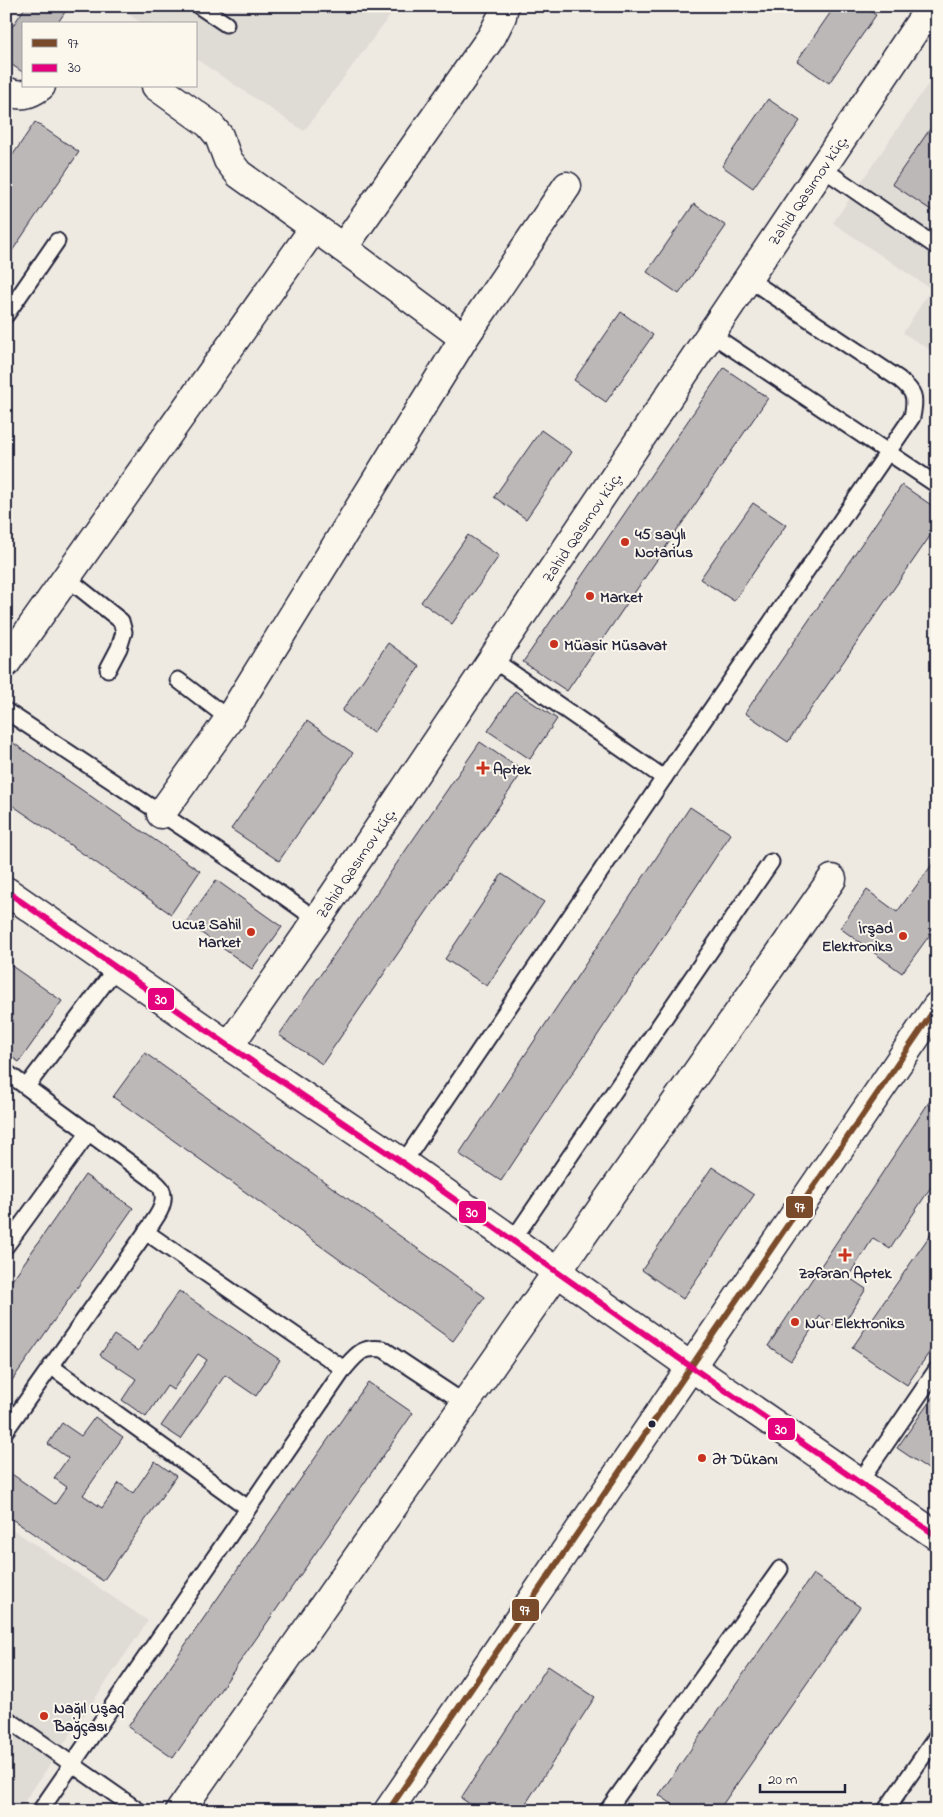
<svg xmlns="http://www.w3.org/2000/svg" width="943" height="1817" viewBox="0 0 943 1817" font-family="'Indie Flower',sans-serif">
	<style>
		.built { fill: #dfdbd5 }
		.building { fill: #bcb8b8; stroke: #22223b }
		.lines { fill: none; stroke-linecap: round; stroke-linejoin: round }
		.lane-casing { stroke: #22223b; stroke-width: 19 }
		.street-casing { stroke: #22223b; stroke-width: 31 }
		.secondary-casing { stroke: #22223b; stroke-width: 31 }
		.lane { stroke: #fbf7ec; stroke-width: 15 }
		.street { stroke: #fbf7ec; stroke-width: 28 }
		.secondary { stroke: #fbf7ec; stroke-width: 28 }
		.bus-1-casing { stroke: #fbf7ec; stroke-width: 10 }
		.bus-2-casing { stroke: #fbf7ec; stroke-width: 10 }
		.bus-1 { stroke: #7a4b2a; stroke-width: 6 }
		.bus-2 { stroke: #e5007d; stroke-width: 6 }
		.poi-dot { fill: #c8321e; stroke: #fbf7ec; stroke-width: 2 }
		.bus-dot { fill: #22223b; stroke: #fbf7ec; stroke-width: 2 }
		.labels { text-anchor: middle; stroke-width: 4; stroke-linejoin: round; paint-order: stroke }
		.street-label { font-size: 16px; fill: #22223b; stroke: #fbf7ec }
		.poi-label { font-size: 16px; font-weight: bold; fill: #22223b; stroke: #fbf7ec; text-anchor: start }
		.line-badge { stroke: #fbf7ec; stroke-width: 2 }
		.badge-label { font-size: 14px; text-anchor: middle; font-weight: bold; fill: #fff }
	</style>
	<rect width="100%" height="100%" fill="#eeeae2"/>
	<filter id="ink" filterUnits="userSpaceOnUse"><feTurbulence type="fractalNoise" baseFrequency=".02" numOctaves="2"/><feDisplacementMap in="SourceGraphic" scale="10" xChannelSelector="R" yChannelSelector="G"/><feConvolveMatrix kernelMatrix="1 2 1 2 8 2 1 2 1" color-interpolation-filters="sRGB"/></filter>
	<g filter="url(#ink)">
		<g class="built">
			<polygon points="116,6 397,6 304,131 196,59 196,24 143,24"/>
			<polygon points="937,71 937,354 903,333 931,289 833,223"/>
			<polygon points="6,1525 148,1621 18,1811 6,1811"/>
		</g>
		<g class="building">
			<polygon points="26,6 69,6 57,24 24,24 24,73 6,61 6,36"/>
			<polygon points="835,6 863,6 876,15 829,83 797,61"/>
			<polygon points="768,99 800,121 753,188 722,166"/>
			<polygon points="937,119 937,214 892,184"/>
			<polygon points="35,122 79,152 6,260 6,165"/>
			<polygon points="694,204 726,226 679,294 647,272"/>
			<polygon points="621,312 653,335 606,402 574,380"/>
			<polygon points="724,368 768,398 567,691 523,662"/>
			<polygon points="541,430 572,452 526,519 494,497"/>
			<polygon points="902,485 937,509 937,526 788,742 745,713"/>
			<polygon points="753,503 786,525 734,601 700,579"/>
			<polygon points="468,535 499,556 452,624 421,602"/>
			<polygon points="388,643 420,666 373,733 342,711"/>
			<polygon points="515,691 557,719 530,759 488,731"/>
			<polygon points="307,721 353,753 279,861 231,829"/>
			<polygon points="6,738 200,871 171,914 6,801"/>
			<polygon points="480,742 523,771 322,1064 279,1035"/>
			<polygon points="690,807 731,834 501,1181 459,1154"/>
			<polygon points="937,858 937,925 902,973 840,928 867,890 897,912"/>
			<polygon points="502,874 544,902 487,986 445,959"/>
			<polygon points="216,880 282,927 252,969 186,922"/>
			<polygon points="6,962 62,1001 19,1062 6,1053"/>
			<polygon points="145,1053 485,1297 453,1341 113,1097"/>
			<polygon points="937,1090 937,1178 890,1249 873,1238 848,1277 866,1289 840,1329 820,1316 791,1361 768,1346"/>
			<polygon points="712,1167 754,1195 683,1299 642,1270"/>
			<polygon points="85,1175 133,1208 6,1389 6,1289"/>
			<polygon points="937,1225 937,1341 907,1385 852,1348"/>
			<polygon points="179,1291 280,1360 256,1396 225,1375 181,1439 161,1426 207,1360 198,1354 173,1390 167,1386 146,1417 122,1400 136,1379 100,1355 114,1335 138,1351"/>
			<polygon points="368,1382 413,1413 173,1758 128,1727"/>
			<polygon points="937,1391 937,1475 897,1448"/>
			<polygon points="95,1417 123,1437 83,1495 102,1508 119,1483 133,1493 155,1461 176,1476 103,1581 6,1515 6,1470 55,1504 67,1487 54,1478 68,1458 48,1444 62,1423 81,1436"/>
			<polygon points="813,1574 860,1607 718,1811 682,1811 659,1795"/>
			<polygon points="548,1666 595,1697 521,1811 480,1811 461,1798"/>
		</g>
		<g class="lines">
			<defs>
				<g id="lane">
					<polyline points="199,6 226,24"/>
					<polyline points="822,168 934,245"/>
					<polyline points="6,315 57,241"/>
					<polyline points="711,334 937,485"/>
					<polyline points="67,578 121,621 124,632 119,648 108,669"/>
					<polyline points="492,659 664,778"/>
					<polyline points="178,680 229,719"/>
					<polyline points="6,711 251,873 317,920"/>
					<path d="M6,1072L152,1179C155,1182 159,1185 161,1188C169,1204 154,1220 146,1232L344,1369C357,1354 362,1346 383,1349L466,1404"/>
					<polyline points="27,1086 116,968"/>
					<path d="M403,1163L664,778L912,417C916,397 915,392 899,379L747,278"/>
					<polyline points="512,1241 771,862"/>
					<polyline points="6,1246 89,1132"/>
					<polyline points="52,1367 248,1508"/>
					<polyline points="6,1430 146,1232"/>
					<polyline points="859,1483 937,1369"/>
					<polyline points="6,1718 139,1811"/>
					<polyline points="40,1811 344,1369"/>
					<polyline points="607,1811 780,1569"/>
					<polyline points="885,1811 937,1736"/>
				</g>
				<g id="street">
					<polyline points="156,86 209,124 219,136 228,160 239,174 343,248 464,338"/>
					<path d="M6,91C20,97 29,95 41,86"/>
					<polyline points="343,248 492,36 502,16 504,6"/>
					<polyline points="6,663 314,228"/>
					<polyline points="161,814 229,719 464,338 567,186"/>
					<polyline points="229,1046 317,920 931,6"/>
					<polyline points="180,1811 832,879"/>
				</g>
				<g id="secondary">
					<polyline points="6,891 229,1046 403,1163 690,1366 937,1536"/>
					<polyline points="388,1811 937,1006"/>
				</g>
			</defs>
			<use href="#lane" class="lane-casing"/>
			<use href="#street" class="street-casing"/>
			<use href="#secondary" class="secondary-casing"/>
			<use href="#lane" class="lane"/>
			<use href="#street" class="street"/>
			<use href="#secondary" class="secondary"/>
			<defs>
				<polyline id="bus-1" points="388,1811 937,1006"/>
				<polyline id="bus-2" points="6,891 229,1046 403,1163 690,1366 937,1536"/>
			</defs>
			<use href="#bus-1" class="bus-1-casing"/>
			<use href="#bus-2" class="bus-2-casing"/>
			<use href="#bus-1" class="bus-1"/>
			<use href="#bus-2" class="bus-2"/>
		</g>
	</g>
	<g class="poi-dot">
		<circle cx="625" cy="542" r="5"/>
		<circle cx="590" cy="596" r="5"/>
		<circle cx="554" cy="644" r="5"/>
		<path d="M480.5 760.5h5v5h5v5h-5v5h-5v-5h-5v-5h5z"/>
		<circle cx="251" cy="932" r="5"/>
		<circle cx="903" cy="936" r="5"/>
		<path d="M842.5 1247.5h5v5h5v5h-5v5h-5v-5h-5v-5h5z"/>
		<circle cx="795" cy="1322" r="5"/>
		<circle cx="702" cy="1458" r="5"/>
		<circle cx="44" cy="1716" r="5"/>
	</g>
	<circle class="bus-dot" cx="652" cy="1424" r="4.5"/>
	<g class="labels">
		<g class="street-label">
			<text transform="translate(807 190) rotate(-56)" y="6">Zahid Qasımov küç.</text>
			<text transform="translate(581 527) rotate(-56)" y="6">Zahid Qasımov küç.</text>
			<text transform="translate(355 863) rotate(-56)" y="6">Zahid Qasımov küç.</text>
		</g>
		<g class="poi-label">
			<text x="635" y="539">45 saylı<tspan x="635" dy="18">Notarius</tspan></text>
			<text x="600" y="602">Market</text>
			<text x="564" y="650">Müasir Müsavat</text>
			<text x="493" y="774">Aptek</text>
			<text x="241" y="929" text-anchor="end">Ucuz Sahil<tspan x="241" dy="18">Market</tspan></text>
			<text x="893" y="933" text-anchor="end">İrşad<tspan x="893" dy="18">Elektroniks</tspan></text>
			<text x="845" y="1278" text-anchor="middle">Zəfəran Aptek</text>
			<text x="805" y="1328">Nur Elektroniks</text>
			<text x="712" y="1464">Ət Dükanı</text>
			<text x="54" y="1713">Nağıl Uşaq<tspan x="54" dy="18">Bağçası</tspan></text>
		</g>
	</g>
	<g class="line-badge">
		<rect x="147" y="987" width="28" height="24" rx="5" fill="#e5007d"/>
		<rect x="785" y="1195" width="29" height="24" rx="5" fill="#7a4b2a"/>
		<rect x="458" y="1200" width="29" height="24" rx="5" fill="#e5007d"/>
		<rect x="767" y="1417" width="29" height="24" rx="5" fill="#e5007d"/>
		<rect x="511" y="1598" width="29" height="24" rx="5" fill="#7a4b2a"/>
	</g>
	<g class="badge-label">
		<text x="161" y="1004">30</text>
		<text x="800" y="1212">97</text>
		<text x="472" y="1217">30</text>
		<text x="781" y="1434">30</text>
		<text x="525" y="1615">97</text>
	</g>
	<rect width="943" height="1817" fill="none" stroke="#fbf7ec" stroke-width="25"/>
	<rect x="12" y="12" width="918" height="1792" fill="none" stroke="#22223b" stroke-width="2" filter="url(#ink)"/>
	<rect x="22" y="22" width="175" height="65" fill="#fbf7ec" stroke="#a4a2a5"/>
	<rect x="32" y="39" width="25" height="8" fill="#7a4b2a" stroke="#a4a2a5"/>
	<text x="68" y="48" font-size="15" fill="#22223b">97</text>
	<rect x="32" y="64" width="25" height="8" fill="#e5007d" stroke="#a4a2a5"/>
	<text x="68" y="72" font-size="15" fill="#22223b">30</text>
	<path d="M760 1784v8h85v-8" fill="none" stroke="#22223b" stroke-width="2.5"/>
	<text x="768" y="1784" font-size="15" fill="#22223b" stroke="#fbf7ec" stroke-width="4" paint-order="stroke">20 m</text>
</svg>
